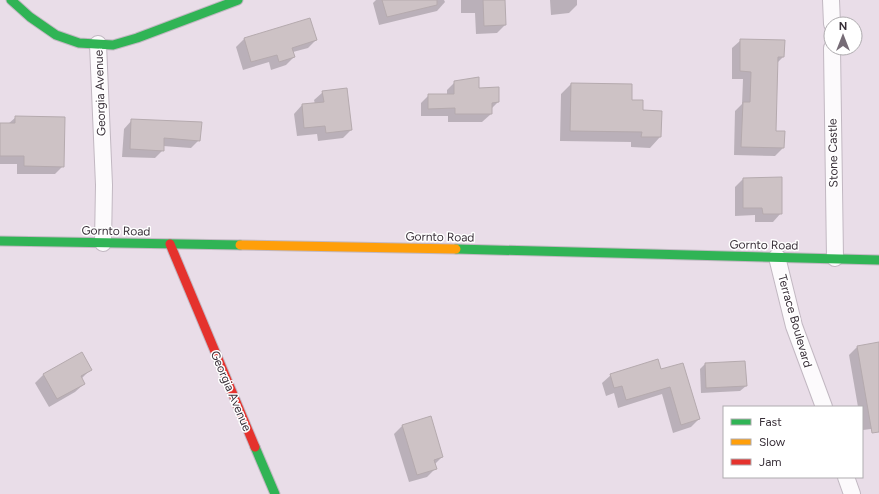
<svg xmlns="http://www.w3.org/2000/svg" width="879" height="494" viewBox="0 0 879 494" font-family="Figtree,sans-serif">
	<style>
		.shadow { fill: #0003 }
		.building { fill: #cdc2c5; stroke: #b5aaae }
		.lines { fill: none; stroke-linecap: round; stroke-linejoin: round }
		.street-casing { stroke: #c2b8c2; stroke-width: 18 }
		.fast-casing { stroke: #c2b8c2; stroke-width: 11 }
		.slow-casing { stroke: #c2b8c2; stroke-width: 11 }
		.jam-casing { stroke: #c2b8c2; stroke-width: 11 }
		.street { stroke: #fcfafc; stroke-width: 16 }
		.fast { stroke: #30b455; stroke-width: 9 }
		.slow { stroke: #ff9f0a; stroke-width: 9 }
		.jam { stroke: #e5322d; stroke-width: 9 }
		.labels { text-anchor: middle; stroke-width: 3; stroke-linejoin: round; paint-order: stroke }
		.street-label { font-size: 12px; fill: #382f38; stroke: #fff }
	</style>
	<rect width="100%" height="100%" fill="#e9dde8"/>
	<g class="shadow">
		<polygon points="376,0 444,0 445,2 437,11 379,25 373,3"/>
		<polygon points="461,0 504,0 505,25 497,33 476,34 475,13 461,13"/>
		<polygon points="550,0 580,0 577,0 577,5 569,13 551,15"/>
		<polygon points="310,19 316,40 308,48 293,52 294,57 286,65 271,70 269,62 243,70 236,47 244,39"/>
		<polygon points="741,40 784,41 783,57 777,63 775,132 783,148 775,156 734,155 735,111 742,104 743,79 732,79 732,48"/>
		<polygon points="455,82 478,89 498,102 491,109 491,114 482,122 448,122 448,116 421,116 421,103 429,95 447,95 447,90"/>
		<polygon points="571,84 631,101 642,111 660,137 650,148 631,147 631,142 560,141 561,94"/>
		<polygon points="323,92 351,130 343,138 318,141 317,134 297,136 294,114 302,105 315,104 314,100"/>
		<polygon points="16,117 63,166 55,174 17,174 17,164 0,164 0,124 8,124"/>
		<polygon points="132,120 199,140 191,148 163,146 163,150 155,158 122,157 124,129"/>
		<polygon points="743,179 781,213 773,222 755,222 755,215 735,216 735,187"/>
		<polygon points="879,343 879,428 863,430 862,407 858,407 849,355 857,347"/>
		<polygon points="705,364 746,386 740,391 701,393 700,369"/>
		<polygon points="91,369 81,379 84,384 75,392 49,407 35,383 43,375"/>
		<polygon points="661,371 699,419 691,427 673,433 662,394 618,408 614,393 606,396 602,383 611,375"/>
		<polygon points="402,426 442,457 434,465 435,469 427,477 409,482 394,434"/>
	</g>
	<g class="building">
		<polygon points="382,0 437,0 437,5 387,17"/>
		<polygon points="483,0 505,0 506,25 484,26"/>
		<polygon points="310,18 317,40 292,48 295,57 279,62 277,55 251,62 244,38"/>
		<polygon points="740,39 785,40 784,57 778,57 776,131 785,131 784,148 741,147 743,102 750,102 751,72 740,71"/>
		<polygon points="479,77 479,88 499,87 499,102 492,103 492,114 455,114 455,108 428,109 428,94 454,94 454,81"/>
		<polygon points="571,83 632,84 632,100 643,100 643,110 662,111 661,137 641,137 642,132 570,131"/>
		<polygon points="347,88 352,130 326,133 325,126 304,128 302,104 324,102 322,91"/>
		<polygon points="15,116 65,117 64,167 24,166 24,156 0,156 0,123 15,123"/>
		<polygon points="131,119 202,122 200,141 164,138 164,151 130,149"/>
		<polygon points="782,177 782,214 763,214 762,208 743,208 743,178"/>
		<polygon points="879,342 879,432 872,433 857,346"/>
		<polygon points="82,352 92,370 81,376 85,384 57,399 43,374"/>
		<polygon points="658,359 661,369 683,363 700,419 681,425 670,387 626,400 622,386 614,388 610,374"/>
		<polygon points="745,361 747,386 706,388 705,363"/>
		<polygon points="431,416 443,457 434,460 437,469 417,475 402,425"/>
	</g>
	<g class="lines">
		<defs>
			<g id="street">
				<polyline points="831,0 832,24"/>
				<polyline points="98,44 104,185 103,243"/>
				<polyline points="832,48 835,258"/>
				<polyline points="777,257 794,326 824,407"/>
				<polyline points="846,477 852,494"/>
			</g>
			<g id="fast">
				<polyline points="11,0 30,17 56,35 79,43 113,45 137,38 238,0"/>
				<polyline points="0,241 240,245"/>
				<polyline points="456,249 879,260"/>
				<polyline points="255,447 275,494"/>
			</g>
			<polyline id="slow" points="240,245 456,249"/>
			<polyline id="jam" points="170,244 255,447"/>
		</defs>
		<use href="#street" class="street-casing"/>
		<use href="#fast" class="fast-casing"/>
		<use href="#slow" class="slow-casing"/>
		<use href="#jam" class="jam-casing"/>
		<use href="#street" class="street"/>
		<use href="#fast" class="fast"/>
		<use href="#slow" class="slow"/>
		<use href="#jam" class="jam"/>
	</g>
	<g class="labels">
		<g class="street-label">
			<text transform="translate(100 93) rotate(-92)" y="4">Georgia Avenue</text>
			<text transform="translate(833 153) rotate(-91)" y="4">Stone Castle</text>
			<text transform="translate(116 231) rotate(1)" y="4">Gornto Road</text>
			<text transform="translate(440 237) rotate(1)" y="4">Gornto Road</text>
			<text transform="translate(764 245) rotate(1)" y="4">Gornto Road</text>
			<text transform="translate(795 321) rotate(74)" y="4">Terrace Boulevard</text>
			<text transform="translate(231 391) rotate(67)" y="4">Georgia Avenue</text>
		</g>
	</g>
	<rect x="723" y="406" width="140" height="72" fill="#ffffff" stroke="#afacaf"/>
	<rect x="731" y="419" width="20" height="6" fill="#30b455" stroke="#afacaf"/>
	<text x="759" y="426" font-size="12" fill="#382f38">Fast</text>
	<rect x="731" y="439" width="20" height="6" fill="#ff9f0a" stroke="#afacaf"/>
	<text x="759" y="446" font-size="12" fill="#382f38">Slow</text>
	<rect x="731" y="459" width="20" height="6" fill="#e5322d" stroke="#afacaf"/>
	<text x="759" y="466" font-size="12" fill="#382f38">Jam</text>
	<g transform="translate(843 36)"><circle r="19" fill="#ffffff" stroke="#afacaf"/>
	<path d="M0-3L7 15L0 10L-7 15Z" fill="#766c76"/>
	<text y="-6" font-size="11" font-weight="bold" text-anchor="middle" fill="#382f38">N</text>
	</g>
</svg>
